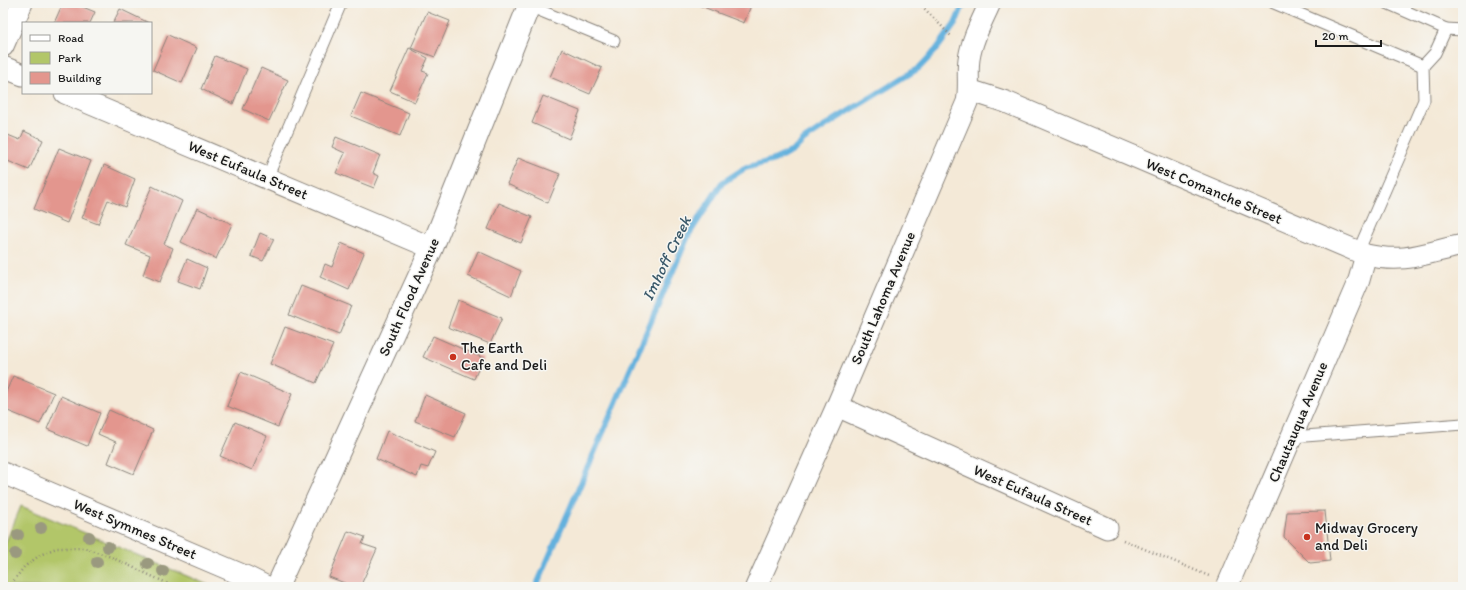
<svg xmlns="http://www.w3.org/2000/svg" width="1466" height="590" viewBox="0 0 1466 590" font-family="Itim,sans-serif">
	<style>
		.green { fill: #b2c669; stroke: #677142 }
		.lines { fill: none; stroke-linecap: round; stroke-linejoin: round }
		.stream { stroke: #64b1dd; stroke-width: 6 }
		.building { fill: #e3968e }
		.lane-casing { stroke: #88827a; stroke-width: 13 }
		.street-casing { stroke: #88827a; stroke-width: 23 }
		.secondary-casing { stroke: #88827a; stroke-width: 24 }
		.path { stroke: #88827a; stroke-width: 2.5; stroke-dasharray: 1 3; stroke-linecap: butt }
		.lane { stroke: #fff; stroke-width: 11 }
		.street { stroke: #fff; stroke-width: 21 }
		.secondary { stroke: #fff; stroke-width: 22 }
		.tree { fill: #9a997f }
		.poi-dot { fill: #c8321e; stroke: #f6f6f2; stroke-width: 1.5 }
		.labels { text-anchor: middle; stroke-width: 3; stroke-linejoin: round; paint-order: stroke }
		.street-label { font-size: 15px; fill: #1c1c1c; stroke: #f6f6f2 }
		.poi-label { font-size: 15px; fill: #1c1c1c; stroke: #f6f6f2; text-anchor: start }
		.water-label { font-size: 16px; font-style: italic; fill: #395869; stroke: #f6f6f2 }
	</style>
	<rect width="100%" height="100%" fill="#f6f6f2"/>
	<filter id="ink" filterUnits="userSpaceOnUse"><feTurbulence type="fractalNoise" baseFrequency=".025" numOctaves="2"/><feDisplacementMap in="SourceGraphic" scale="8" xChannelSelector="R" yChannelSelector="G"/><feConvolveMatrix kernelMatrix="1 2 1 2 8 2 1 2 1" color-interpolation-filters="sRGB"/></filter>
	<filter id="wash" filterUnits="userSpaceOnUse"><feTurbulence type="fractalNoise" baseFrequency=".012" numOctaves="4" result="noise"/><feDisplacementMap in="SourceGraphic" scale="16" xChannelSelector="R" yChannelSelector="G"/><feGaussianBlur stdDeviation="0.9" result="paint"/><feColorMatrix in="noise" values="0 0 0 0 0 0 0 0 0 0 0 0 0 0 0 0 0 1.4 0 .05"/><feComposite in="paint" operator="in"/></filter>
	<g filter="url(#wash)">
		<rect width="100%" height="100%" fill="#f4e9d7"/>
		<polygon class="green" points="21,506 213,587 3,587 3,549"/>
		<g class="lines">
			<polyline class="stream" points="536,587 689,234 722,183 745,168 774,160 793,151 804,140 836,119 919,68 936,50 955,24 964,3"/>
		</g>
		<g id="blocks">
			<g class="building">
				<polygon points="63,3 73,3 95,12 90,23 54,23"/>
				<polygon points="693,3 752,3 744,23"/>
				<polygon points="120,9 149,23 113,23"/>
				<polygon points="427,12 450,21 435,57 411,48"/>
				<polygon points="168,35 197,48 182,83 153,70"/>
				<polygon points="409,48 428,58 422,71 428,73 415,102 390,91"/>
				<polygon points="562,49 602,68 590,94 550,77"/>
				<polygon points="215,56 247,69 233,104 201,89"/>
				<polygon points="261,68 288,80 269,121 243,109"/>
				<polygon points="361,93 409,113 400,136 351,116"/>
				<polygon points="543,96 580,111 569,139 532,123"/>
				<polygon points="24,131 43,140 29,170 3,159 3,133 20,140"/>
				<polygon points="336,137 380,155 373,173 379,176 374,188 336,173 345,153 332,147"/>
				<polygon points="59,148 91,161 67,223 34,209"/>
				<polygon points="518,158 560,174 548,203 507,184"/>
				<polygon points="104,165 135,179 125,207 108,200 98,224 82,218"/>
				<polygon points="152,186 182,201 164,244 173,248 160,282 143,275 150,255 126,245"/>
				<polygon points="499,203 532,217 521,243 488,229"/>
				<polygon points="197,208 232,224 216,259 181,242"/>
				<polygon points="260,233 274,239 263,261 251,256"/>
				<polygon points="341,243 364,253 349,290 320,277 325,264 332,267"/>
				<polygon points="478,251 521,271 511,296 468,276"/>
				<polygon points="187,259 207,268 200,289 178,281"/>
				<polygon points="301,286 351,306 339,335 289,315"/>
				<polygon points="458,300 502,318 490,344 448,327"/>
				<polygon points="285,327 333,345 316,383 270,364"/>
				<polygon points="433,336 483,358 474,379 423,357"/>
				<polygon points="241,372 292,394 278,427 227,406"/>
				<polygon points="13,376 54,393 40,424 3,409 3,399"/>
				<polygon points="425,395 466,413 455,437 415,421"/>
				<polygon points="61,396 100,413 87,446 47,429"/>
				<polygon points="109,410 153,430 134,474 108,463 116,442 98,434"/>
				<polygon points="235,422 267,436 252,470 220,456"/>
				<polygon points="387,431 435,452 428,468 421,466 417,477 376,459"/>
				<polygon points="1325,511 1330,561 1310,563 1284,537 1287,512"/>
				<polygon points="348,531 365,537 362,544 377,549 360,587 355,587 329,577"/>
			</g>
		</g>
	</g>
	<g filter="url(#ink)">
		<use href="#blocks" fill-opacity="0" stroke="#88827a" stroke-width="1"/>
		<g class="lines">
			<defs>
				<g id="lane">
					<polyline points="1274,3 1423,66 1435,53 1446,29 1387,3"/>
					<polyline points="529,6 614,41"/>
					<polyline points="1446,29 1463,30"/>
					<polyline points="267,178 341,3"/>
					<polyline points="1358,252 1424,100 1423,66"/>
					<polyline points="1292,437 1463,424"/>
				</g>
				<g id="street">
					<polyline points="3,46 22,3"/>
					<polyline points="3,67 23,75"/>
					<path d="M969,90L1006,102L1366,255C1407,264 1424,253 1463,245"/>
					<polyline points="65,93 432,248"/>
					<polyline points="837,406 1107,528"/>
					<polyline points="3,473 247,577 267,587"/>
					<path d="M756,587L837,406L967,102C970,87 967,74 969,59C972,39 982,21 990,3"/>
					<polyline points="1227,587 1359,280 1366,255"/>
				</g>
				<polyline id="secondary" points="277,587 432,248 530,3"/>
			</defs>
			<use href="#lane" class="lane-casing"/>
			<use href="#street" class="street-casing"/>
			<use href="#secondary" class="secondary-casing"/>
			<g class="path">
				<polyline points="919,3 952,37"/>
				<polyline points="1123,540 1209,576"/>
				<polyline points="9,587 24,567 40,555 56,548 85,548 111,557 175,587"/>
			</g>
			<use href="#lane" class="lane"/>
			<use href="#street" class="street"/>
			<use href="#secondary" class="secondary"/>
		</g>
		<g class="tree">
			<circle cx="41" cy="528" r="6"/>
			<circle cx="18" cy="535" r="6"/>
			<circle cx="89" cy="537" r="6"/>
			<circle cx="108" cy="547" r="6"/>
			<circle cx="15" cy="554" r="6"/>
			<circle cx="97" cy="562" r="6"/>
			<circle cx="148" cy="564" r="6"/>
			<circle cx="163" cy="571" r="6"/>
		</g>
	</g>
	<g class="poi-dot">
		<circle cx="453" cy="357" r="4"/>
		<circle cx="1307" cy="537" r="4"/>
	</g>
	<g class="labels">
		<g class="street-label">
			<text transform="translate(248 170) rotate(23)" y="5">West Eufaula Street</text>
			<text transform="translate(1214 191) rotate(23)" y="5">West Comanche Street</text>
			<text transform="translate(409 297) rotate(-66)" y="5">South Flood Avenue</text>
			<text transform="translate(883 298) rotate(-67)" y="5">South Lahoma Avenue</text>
			<text transform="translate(1298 422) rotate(-67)" y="5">Chautauqua Avenue</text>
			<text transform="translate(1033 495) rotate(24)" y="5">West Eufaula Street</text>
			<text transform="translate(135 529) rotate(23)" y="5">West Symmes Street</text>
		</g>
		<g class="poi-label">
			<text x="461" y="353">The Earth<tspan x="461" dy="17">Cafe and Deli</tspan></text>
			<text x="1315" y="533">Midway Grocery<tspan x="1315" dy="17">and Deli</tspan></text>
		</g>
		<g class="water-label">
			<text transform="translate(666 258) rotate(-64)" y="6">Imhoff Creek</text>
		</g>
	</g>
	<rect width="1466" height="590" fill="none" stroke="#f6f6f2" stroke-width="16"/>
	<rect x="22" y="22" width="130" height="72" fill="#f6f6f2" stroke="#9f9f9c"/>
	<rect x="30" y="35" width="20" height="6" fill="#ffffff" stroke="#9f9f9c"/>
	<text x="58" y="42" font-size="12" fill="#1c1c1c">Road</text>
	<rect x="30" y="52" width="20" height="12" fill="#b2c669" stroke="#9f9f9c"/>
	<text x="58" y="62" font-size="12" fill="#1c1c1c">Park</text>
	<rect x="30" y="72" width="20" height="12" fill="#e3968e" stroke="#9f9f9c"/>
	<text x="58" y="82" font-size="12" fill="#1c1c1c">Building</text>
	<path d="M1316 40v6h65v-6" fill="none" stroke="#1c1c1c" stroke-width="2"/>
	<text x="1322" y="40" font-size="12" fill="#1c1c1c" stroke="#f6f6f2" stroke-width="3" paint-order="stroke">20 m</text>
</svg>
